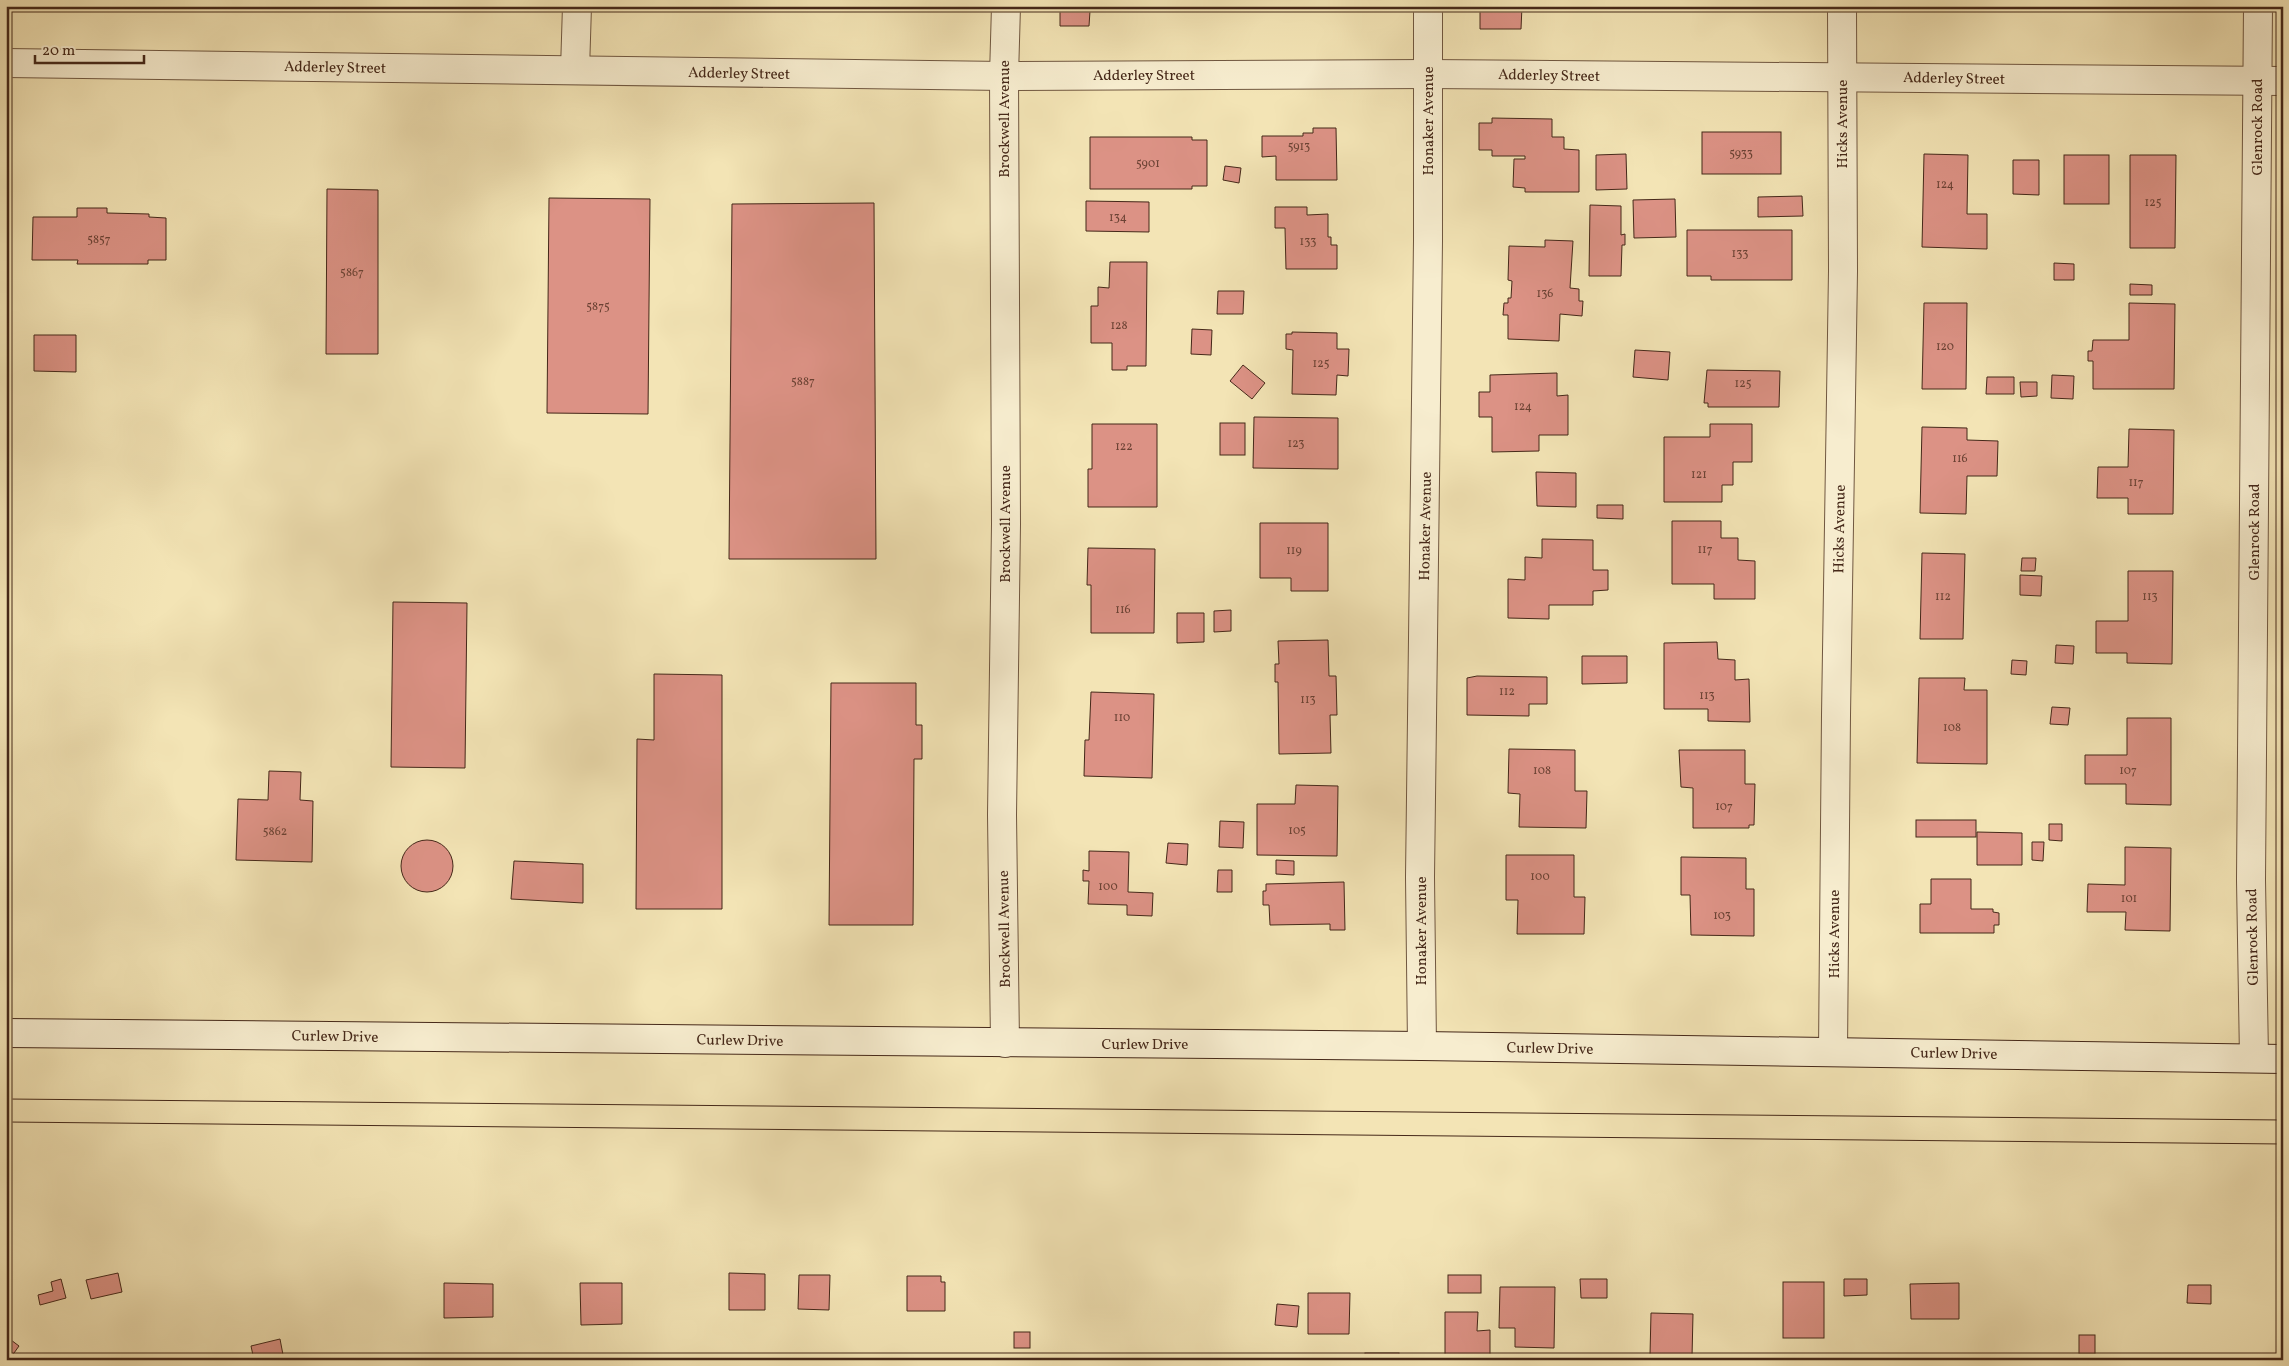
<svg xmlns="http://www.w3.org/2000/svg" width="2289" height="1366" viewBox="0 0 2289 1366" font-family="Vollkorn,serif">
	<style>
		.building { fill: #dc9285; stroke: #452819 }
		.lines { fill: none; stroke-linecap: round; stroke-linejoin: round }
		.street-casing { stroke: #705740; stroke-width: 30 }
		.secondary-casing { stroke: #452819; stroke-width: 30 }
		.street { stroke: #f7edcf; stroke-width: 28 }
		.secondary { stroke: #f7edcf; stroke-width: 28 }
		.tram { stroke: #452819; stroke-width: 1 }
		.labels { text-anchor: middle; stroke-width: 4; stroke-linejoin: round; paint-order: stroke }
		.number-label { font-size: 12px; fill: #6b4234 }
		.street-label { font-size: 15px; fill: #452819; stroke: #f7edcf }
	</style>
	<rect width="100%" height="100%" fill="#f3e4b5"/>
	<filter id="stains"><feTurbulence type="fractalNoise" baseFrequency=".004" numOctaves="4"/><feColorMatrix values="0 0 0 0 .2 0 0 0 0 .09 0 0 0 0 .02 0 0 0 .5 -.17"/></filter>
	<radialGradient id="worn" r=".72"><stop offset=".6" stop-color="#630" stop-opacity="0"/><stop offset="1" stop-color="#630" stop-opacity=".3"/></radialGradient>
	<g class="building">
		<polygon points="673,6 741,6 741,10 673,9"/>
		<polygon points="875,6 926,6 926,9 875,8"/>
		<polygon points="1060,6 1130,6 1130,11 1090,11 1089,26 1060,26"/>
		<polygon points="1480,6 1522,6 1521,29 1480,29"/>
		<polygon points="1492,118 1552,119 1552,137 1564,137 1564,149 1579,150 1579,192 1525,192 1525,188 1513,187 1514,159 1525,159 1525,156 1492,156 1492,150 1479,150 1479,123 1492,123"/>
		<polygon points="1313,128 1336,128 1337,180 1276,180 1276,156 1262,157 1262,136 1303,136 1303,133 1313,133"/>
		<rect x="1702" y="132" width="79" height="42"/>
		<polygon points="1090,137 1192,137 1192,140 1207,140 1207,186 1192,186 1192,189 1090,189"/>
		<polygon points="1626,154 1627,189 1596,190 1596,155"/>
		<polygon points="1924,154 1968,155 1967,214 1987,214 1987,249 1922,247"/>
		<rect x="2064" y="155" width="45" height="49"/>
		<polygon points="2130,155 2176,155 2175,248 2130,248"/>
		<polygon points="2013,160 2039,160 2039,195 2013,194"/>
		<polygon points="1225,166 1241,168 1239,183 1223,180"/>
		<polygon points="327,189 378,190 378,354 326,354"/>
		<polygon points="1802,196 1803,216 1758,217 1758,197"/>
		<polygon points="549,198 650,199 648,414 547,413"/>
		<polygon points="1675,199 1676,237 1634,238 1633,200"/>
		<polygon points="1086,201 1149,202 1149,232 1086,231"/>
		<polygon points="874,203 876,559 729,559 732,204"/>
		<polygon points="1590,205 1621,206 1621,235 1625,234 1625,245 1622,245 1621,276 1589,276"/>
		<polygon points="1275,207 1307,207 1307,215 1328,214 1328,237 1331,237 1331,245 1337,245 1337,269 1286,269 1285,228 1275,228"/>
		<polygon points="77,208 107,208 107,213 149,214 149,217 166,218 166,260 148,260 148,264 77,264 78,260 32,260 33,217 77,217"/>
		<polygon points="1687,230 1792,230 1792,280 1711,280 1711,276 1687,276"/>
		<polygon points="1545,240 1573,241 1570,288 1579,289 1579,301 1583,301 1582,316 1560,314 1559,341 1508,339 1508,315 1503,315 1504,303 1508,303 1508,298 1511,298 1512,281 1508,280 1509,246 1545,247"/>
		<polygon points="1110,262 1147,262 1146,366 1127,366 1127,370 1112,370 1112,343 1091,343 1091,306 1098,306 1098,287 1109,288"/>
		<polygon points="2054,263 2074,264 2074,280 2054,280"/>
		<polygon points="2130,284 2152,285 2152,295 2130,295"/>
		<polygon points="1218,291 1244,291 1243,314 1217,314"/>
		<polygon points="1924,303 1967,303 1966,389 1922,389"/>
		<polygon points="2129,303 2175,304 2174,389 2093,389 2093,361 2088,361 2088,351 2092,351 2093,340 2129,340"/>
		<polygon points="1192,329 1212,330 1211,355 1191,354"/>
		<polygon points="1292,332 1337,333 1337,349 1349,349 1348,376 1337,375 1336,395 1292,394 1293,350 1286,349 1286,334 1292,334"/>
		<polygon points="34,335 76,335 76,372 34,371"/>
		<polygon points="1635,350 1670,352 1668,380 1633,377"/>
		<polygon points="1243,365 1265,383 1252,399 1230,381"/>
		<polygon points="1707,370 1780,371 1779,407 1708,407 1708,403 1704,403"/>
		<polygon points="1557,373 1557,396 1568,395 1568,435 1539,435 1539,451 1492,452 1492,417 1479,417 1479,392 1490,392 1490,375"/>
		<polygon points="2052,375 2074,376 2073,399 2051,398"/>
		<polygon points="1987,377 2014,377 2014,394 1986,394"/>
		<polygon points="2020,382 2037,382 2037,396 2021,397"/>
		<polygon points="1254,417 1338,418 1338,469 1253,468"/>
		<rect x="1220" y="423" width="25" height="32"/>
		<polygon points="1092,424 1157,424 1157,507 1088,507 1088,469 1092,469"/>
		<polygon points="1710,424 1752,424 1752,462 1733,462 1733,485 1722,485 1722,502 1664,502 1664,437 1710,437"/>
		<polygon points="1922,427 1967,428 1967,440 1998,441 1997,476 1967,476 1966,514 1920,513"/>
		<polygon points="2129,429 2174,430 2173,514 2128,514 2128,498 2097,498 2098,467 2128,467"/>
		<polygon points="1536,472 1576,473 1576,507 1537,506"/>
		<polygon points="1597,505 1623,505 1623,519 1597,518"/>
		<polygon points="1672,521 1721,521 1721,538 1738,538 1738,560 1755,561 1755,599 1714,599 1714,584 1672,584"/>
		<polygon points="1260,523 1328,523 1328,591 1291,591 1291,578 1260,578"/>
		<polygon points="1542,539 1593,540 1593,570 1608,570 1608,590 1593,591 1593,605 1549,605 1549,619 1508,618 1508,579 1525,580 1525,557 1542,558"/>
		<polygon points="1088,548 1155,549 1154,633 1091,633 1091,585 1087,585"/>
		<polygon points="1922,553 1965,554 1963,639 1920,639"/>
		<polygon points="2022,558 2036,558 2035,571 2021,571"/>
		<polygon points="2128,571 2173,571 2172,664 2127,663 2127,653 2096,653 2096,621 2128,621"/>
		<polygon points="2020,575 2042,576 2041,596 2020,595"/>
		<polygon points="393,602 467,603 465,768 391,767"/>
		<polygon points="1231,610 1231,631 1214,632 1214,611"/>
		<polygon points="1177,613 1204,613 1204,642 1177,643"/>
		<polygon points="1328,640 1329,676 1336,676 1337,715 1330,715 1331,753 1279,754 1278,682 1275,682 1275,664 1279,664 1278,641"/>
		<polygon points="1717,642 1718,659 1735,660 1735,680 1749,679 1750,722 1708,721 1708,709 1664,709 1664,643"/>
		<polygon points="2056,645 2074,646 2073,664 2055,663"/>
		<polygon points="1582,656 1627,656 1627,683 1582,684"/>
		<polygon points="2012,660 2027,661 2026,675 2011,674"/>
		<polygon points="654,674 722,675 722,909 636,909 637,739 654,740"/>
		<polygon points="1477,676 1547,677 1547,704 1529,704 1529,716 1467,715 1467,678"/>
		<polygon points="1919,678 1965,678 1964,690 1987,690 1987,764 1917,763"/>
		<polygon points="831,683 916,683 916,725 922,725 922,759 914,759 913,925 829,925"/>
		<polygon points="1091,692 1154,694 1152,778 1084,776 1085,740 1089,740"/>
		<polygon points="2052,707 2070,708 2068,725 2050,724"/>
		<polygon points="2127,718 2171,718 2171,805 2126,804 2126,784 2085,784 2085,755 2127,755"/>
		<polygon points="1509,749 1575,750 1575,791 1587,791 1586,828 1519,827 1520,794 1508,793"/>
		<polygon points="1679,750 1745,750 1745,784 1755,784 1754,825 1749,825 1749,828 1693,828 1693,788 1681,787"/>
		<polygon points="269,771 301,772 300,800 313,801 312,862 236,860 238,799 268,800"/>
		<polygon points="1296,785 1338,786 1337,856 1257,855 1257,804 1295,804"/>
		<rect x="1916" y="820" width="60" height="17"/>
		<polygon points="1220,821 1244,822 1243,848 1219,847"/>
		<polygon points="2049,824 2062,824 2062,841 2049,840"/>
		<polygon points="1977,832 2022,833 2022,865 1977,865"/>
		<circle cx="427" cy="866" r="26"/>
		<polygon points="2032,842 2044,842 2043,861 2032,860"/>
		<polygon points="1168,843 1188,844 1187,865 1166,863"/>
		<polygon points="2125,847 2171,848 2170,931 2125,930 2126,912 2087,912 2088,884 2125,885"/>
		<polygon points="1089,851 1129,852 1128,892 1153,893 1152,916 1127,915 1127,905 1088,904 1089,881 1083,881 1083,870 1089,871"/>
		<polygon points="1506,855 1574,855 1574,897 1585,897 1584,934 1517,934 1518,900 1506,900"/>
		<polygon points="1681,857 1746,858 1746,889 1754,889 1754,936 1691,935 1690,895 1681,895"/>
		<polygon points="1276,860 1294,861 1294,875 1276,874"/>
		<polygon points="514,861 583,864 583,903 511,899"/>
		<polygon points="1218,870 1232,870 1232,892 1217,892"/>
		<polygon points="1931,879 1971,879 1971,909 1993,909 1993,912 1999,913 1999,925 1994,925 1994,933 1920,933 1920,904 1931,904"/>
		<polygon points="1344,882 1345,930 1330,930 1330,924 1270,925 1269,905 1263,905 1263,891 1266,891 1266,884"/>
		<polygon points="118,1273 122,1292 91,1299 86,1280"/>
		<polygon points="729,1273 765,1274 765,1310 729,1310"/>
		<polygon points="799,1275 830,1275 829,1310 798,1309"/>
		<rect x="1448" y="1275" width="33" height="18"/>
		<polygon points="907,1276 941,1276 941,1282 945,1282 945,1311 907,1311"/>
		<polygon points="61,1279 66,1298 40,1305 38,1295 53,1291 51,1282"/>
		<polygon points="1580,1279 1607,1279 1607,1298 1581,1298"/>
		<polygon points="1844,1279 1867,1279 1867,1295 1844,1296"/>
		<rect x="1783" y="1282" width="41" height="56"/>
		<polygon points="444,1283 493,1284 493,1317 444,1318"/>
		<polygon points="580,1283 622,1283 622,1324 581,1325"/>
		<polygon points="1959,1283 1959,1319 1911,1319 1910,1284"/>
		<polygon points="2188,1285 2211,1285 2211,1304 2187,1303"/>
		<polygon points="1500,1287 1555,1287 1554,1348 1515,1347 1515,1328 1499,1328"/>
		<polygon points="1308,1293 1350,1293 1349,1334 1308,1334"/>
		<polygon points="1277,1304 1299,1306 1297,1327 1275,1325"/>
		<polygon points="1445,1312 1478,1312 1477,1331 1490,1330 1490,1360 1445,1360"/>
		<polygon points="1651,1313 1693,1314 1692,1357 1650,1355"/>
		<rect x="1014" y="1332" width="16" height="16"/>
		<rect x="2079" y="1335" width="16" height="19"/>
		<polygon points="280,1339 284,1360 254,1360 251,1346"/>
		<polygon points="11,1340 19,1346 9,1360 6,1360 6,1346"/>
		<rect x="1365" y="1353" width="34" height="7"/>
		<rect x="383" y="1355" width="40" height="5"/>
	</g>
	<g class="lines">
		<defs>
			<g id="street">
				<polyline points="6,63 1004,76 1428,74 2283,81"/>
				<polyline points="575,70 577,6"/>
				<polyline points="1005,1043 1002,815 1006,524 1004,76 1006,6"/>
				<polyline points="1422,1046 1420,877 1428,241 1428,6"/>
				<polyline points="1833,1051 1836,715 1843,271 1842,6"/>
				<polyline points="2254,1058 2251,880 2258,6"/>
			</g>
			<polyline id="secondary" points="6,1033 1422,1046 2283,1059"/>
		</defs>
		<use href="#street" class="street-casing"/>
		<use href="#secondary" class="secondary-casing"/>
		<use href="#street" class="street"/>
		<use href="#secondary" class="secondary"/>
		<g class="tram">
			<polyline points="6,1099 2283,1120"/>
			<polyline points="6,1122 2283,1144"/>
		</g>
	</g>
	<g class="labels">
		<g class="number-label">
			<text x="1299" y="150">5913</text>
			<text x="1741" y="157">5933</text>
			<text x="1148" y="167">5901</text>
			<text x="1945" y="188">124</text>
			<text x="2153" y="206">125</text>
			<text x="1118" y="221">134</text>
			<text x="99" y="243">5857</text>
			<text x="1308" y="245">133</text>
			<text x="1740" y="257">133</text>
			<text x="352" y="276">5867</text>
			<text x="1545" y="297">136</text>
			<text x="598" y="310">5875</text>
			<text x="1119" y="329">128</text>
			<text x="1945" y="350">120</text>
			<text x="1321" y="367">125</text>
			<text x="803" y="385">5887</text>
			<text x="1743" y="387">125</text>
			<text x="1523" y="410">124</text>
			<text x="1296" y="447">123</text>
			<text x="1124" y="450">122</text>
			<text x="1960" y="462">116</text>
			<text x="1699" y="478">121</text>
			<text x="2136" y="486">117</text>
			<text x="1705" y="553">117</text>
			<text x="1294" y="554">119</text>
			<text x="1943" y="600">112</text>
			<text x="2150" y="600">113</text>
			<text x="1123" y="613">116</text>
			<text x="1507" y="695">112</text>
			<text x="1707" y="699">113</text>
			<text x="1308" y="703">113</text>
			<text x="1122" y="721">110</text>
			<text x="1952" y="731">108</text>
			<text x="1542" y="774">108</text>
			<text x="2128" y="774">107</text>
			<text x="1724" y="810">107</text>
			<text x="1297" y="834">105</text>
			<text x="275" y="835">5862</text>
			<text x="1540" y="880">100</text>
			<text x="1108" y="890">100</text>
			<text x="2129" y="902">101</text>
			<text x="1722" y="919">103</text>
		</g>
		<g class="street-label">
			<text transform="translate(335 67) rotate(1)" y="5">Adderley Street</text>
			<text transform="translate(739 73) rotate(1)" y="5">Adderley Street</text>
			<text x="1144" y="80">Adderley Street</text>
			<text transform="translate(1549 75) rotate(1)" y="5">Adderley Street</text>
			<text transform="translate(1954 78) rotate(1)" y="5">Adderley Street</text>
			<text transform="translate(1004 119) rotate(-90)" y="5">Brockwell Avenue</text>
			<text transform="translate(1428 121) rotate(-90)" y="5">Honaker Avenue</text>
			<text transform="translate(1842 124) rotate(-90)" y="5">Hicks Avenue</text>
			<text transform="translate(2257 127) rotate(-90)" y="5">Glenrock Road</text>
			<text transform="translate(1005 524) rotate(-90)" y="5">Brockwell Avenue</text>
			<text transform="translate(1425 526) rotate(-89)" y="5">Honaker Avenue</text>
			<text transform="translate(1839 529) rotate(-89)" y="5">Hicks Avenue</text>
			<text transform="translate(2254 532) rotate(-90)" y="5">Glenrock Road</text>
			<text transform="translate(1004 929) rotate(-91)" y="5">Brockwell Avenue</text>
			<text transform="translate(1421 931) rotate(-90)" y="5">Honaker Avenue</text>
			<text transform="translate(1834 934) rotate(-90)" y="5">Hicks Avenue</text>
			<text transform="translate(2252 937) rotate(-91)" y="5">Glenrock Road</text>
			<text transform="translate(335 1036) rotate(1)" y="5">Curlew Drive</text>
			<text transform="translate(740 1040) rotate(1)" y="5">Curlew Drive</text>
			<text x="1145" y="1049">Curlew Drive</text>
			<text transform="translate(1550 1048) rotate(1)" y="5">Curlew Drive</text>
			<text transform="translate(1954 1053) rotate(1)" y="5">Curlew Drive</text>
		</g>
	</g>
	<rect width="2289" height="1366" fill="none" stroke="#f3e4b5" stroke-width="25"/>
	<rect x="8" y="8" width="2274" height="1351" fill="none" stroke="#452819" stroke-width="2.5"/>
	<rect x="12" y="12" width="2264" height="1341" fill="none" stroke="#452819"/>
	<path d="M35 55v8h109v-8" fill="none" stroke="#452819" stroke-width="2.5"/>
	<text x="42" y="55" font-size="15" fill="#452819" stroke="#f7edcf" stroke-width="4" paint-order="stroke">20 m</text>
	<rect width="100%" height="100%" filter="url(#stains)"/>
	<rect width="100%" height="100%" fill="url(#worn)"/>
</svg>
